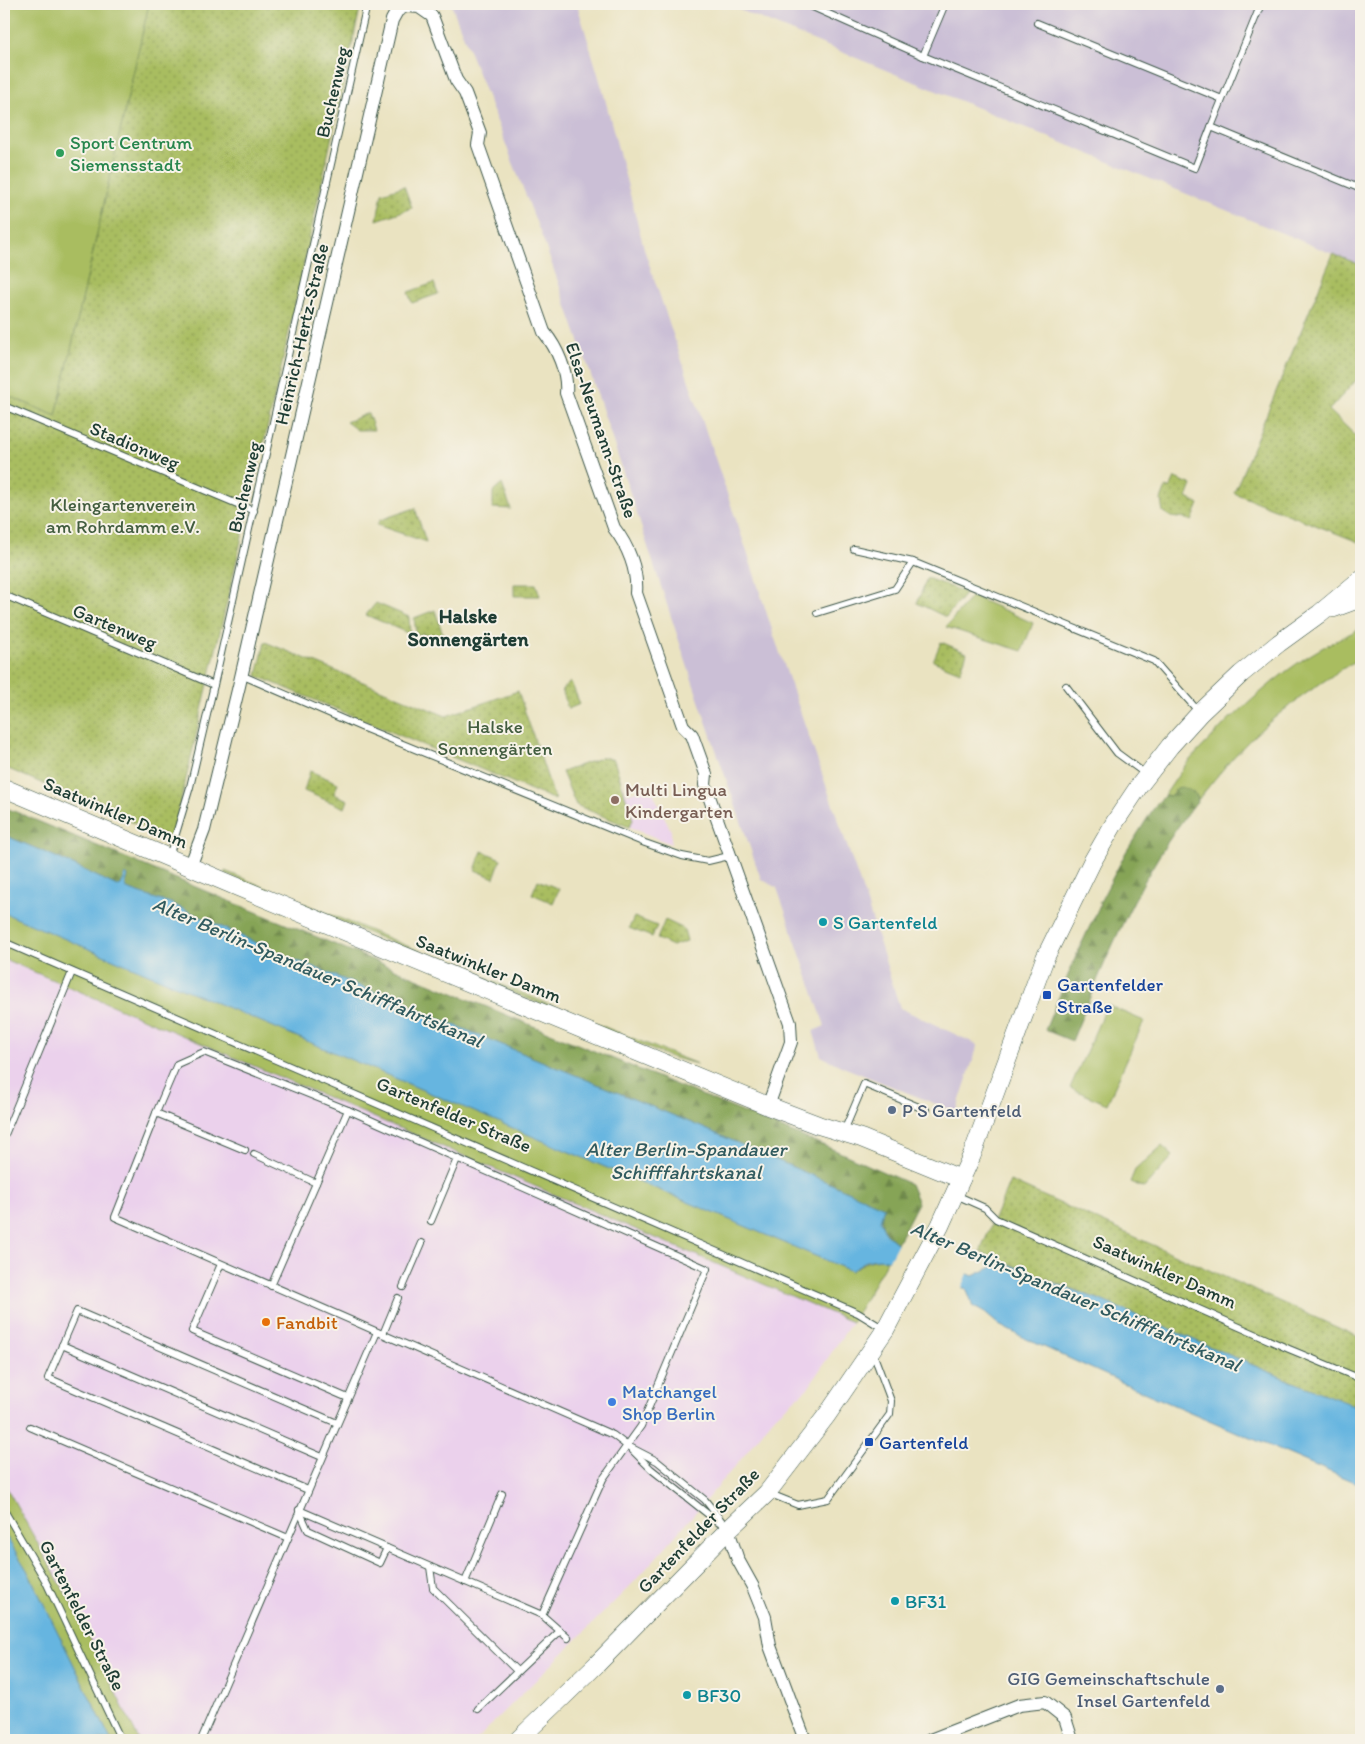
<svg xmlns="http://www.w3.org/2000/svg" width="1365" height="1744" viewBox="0 0 1365 1744" font-family="Itim,sans-serif">
	<style>
		.built { fill: #ebd1ec }
		.industrial { fill: #cbbfd6 }
		.grass { fill: #a9bd61; stroke: #647d4a }
		.forest { fill: url(#forest-firs); stroke: #527046 }
		.park { fill: url(#park-dots); stroke: #647d4a }
		.water { fill: #66b5e0; stroke: #42798a }
		.pier { fill: #eae3c1 }
		.lines { fill: none; stroke-linecap: round; stroke-linejoin: round }
		.lane-casing { stroke: #3d5649; stroke-width: 8 }
		.street-casing { stroke: #3d5649; stroke-width: 14 }
		.secondary-casing { stroke: #3d5649; stroke-width: 19 }
		.lane { stroke: #fff; stroke-width: 6 }
		.street { stroke: #fff; stroke-width: 12 }
		.secondary { stroke: #fff; stroke-width: 18 }
		.leisure-dot { fill: #2e9e5b; stroke: #f7f3e8; stroke-width: 2 }
		.education-dot { fill: #8d6e63; stroke: #f7f3e8; stroke-width: 2 }
		.culture-dot { fill: #0f9aa8; stroke: #f7f3e8; stroke-width: 2 }
		.transit-dot { fill: #1a4fb4; stroke: #f7f3e8; stroke-width: 2 }
		.service-dot { fill: #5c6f8a; stroke: #f7f3e8; stroke-width: 2 }
		.food-dot { fill: #e8710a; stroke: #f7f3e8; stroke-width: 2 }
		.shop-dot { fill: #3f7fe0; stroke: #f7f3e8; stroke-width: 2 }
		.labels { text-anchor: middle; stroke-width: 4; stroke-linejoin: round; paint-order: stroke }
		.street-label { font-size: 19px; fill: #1f3d34; stroke: #f7f3e8 }
		.leisure-label { font-size: 19px; fill: #27864d; stroke: #f7f3e8; text-anchor: start }
		.park-label { font-size: 19px; fill: #425d3f; stroke: #f7f3e8 }
		.education-label { font-size: 19px; fill: #785e54; stroke: #f7f3e8; text-anchor: start }
		.culture-label { font-size: 19px; fill: #0d838f; stroke: #f7f3e8; text-anchor: start }
		.transit-label { font-size: 19px; fill: #164399; stroke: #f7f3e8; text-anchor: start }
		.service-label { font-size: 19px; fill: #4e5e75; stroke: #f7f3e8; text-anchor: start }
		.food-label { font-size: 19px; fill: #c56008; stroke: #f7f3e8; text-anchor: start }
		.shop-label { font-size: 19px; fill: #366cbe; stroke: #f7f3e8; text-anchor: start }
		.neighbourhood-label { font-size: 20px; font-weight: bold; fill: #1f3d34; stroke: #f7f3e8 }
		.water-label { font-size: 20px; font-style: italic; fill: #315b5f; stroke: #f7f3e8 }
	</style>
	<defs>
		<pattern id="forest-firs" width="22" height="20" patternUnits="userSpaceOnUse" patternTransform="scale(1.25)"><rect width="22" height="20" fill="#86a457"/><path d="M5 1l3.5 6h-7zM16 11l3.5 6h-7z" fill="#6d8749"/></pattern>
		<pattern id="park-dots" width="8" height="8" patternUnits="userSpaceOnUse" patternTransform="scale(1.25)"><rect width="8" height="8" fill="#a9bd61"/><path d="M2 2h.1M6 6h.1" fill="none" stroke="#899b51" stroke-width="1.8" stroke-linecap="round"/></pattern>
	</defs>
	<rect width="100%" height="100%" fill="#f7f3e8"/>
	<filter id="ink" filterUnits="userSpaceOnUse"><feTurbulence type="fractalNoise" baseFrequency=".02" numOctaves="2"/><feDisplacementMap in="SourceGraphic" scale="10" xChannelSelector="R" yChannelSelector="G"/><feConvolveMatrix kernelMatrix="1 2 1 2 8 2 1 2 1" color-interpolation-filters="sRGB"/></filter>
	<filter id="wash" filterUnits="userSpaceOnUse"><feTurbulence type="fractalNoise" baseFrequency=".0096" numOctaves="4" result="noise"/><feDisplacementMap in="SourceGraphic" scale="20" xChannelSelector="R" yChannelSelector="G"/><feGaussianBlur stdDeviation="1.12" result="paint"/><feColorMatrix in="noise" values="0 0 0 0 0 0 0 0 0 0 0 0 0 0 0 0 0 1.4 0 .05"/><feComposite in="paint" operator="in"/></filter>
	<g filter="url(#wash)">
		<rect width="100%" height="100%" fill="#eae3c1"/>
		<g class="built">
			<polygon points="603,757 613,760 627,794 650,786 671,831 671,844 576,805 562,772"/>
			<polygon points="4,957 179,1034 852,1322 807,1389 775,1416 742,1458 669,1543 636,1580 476,1740 139,1740 76,1612 4,1483"/>
		</g>
		<g class="industrial">
			<polygon points="451,4 577,4 603,91 645,252 748,555 774,636 865,897 900,1008 978,1045 956,1112 843,1067 821,1056 813,1031 825,1026 777,888 761,879 699,701 589,369 544,242"/>
			<polygon points="725,4 1361,4 1361,265 1333,254"/>
		</g>
		<g class="grass">
			<polygon points="4,4 149,4 56,416 4,394"/>
			<polygon points="972,596 1033,623 1022,651 946,627"/>
			<path d="M1361,628V657C1325,680 1288,704 1256,734C1235,754 1216,777 1198,800C1197,790 1185,790 1177,788L1170,796H1164L1186,764L1231,717L1232,718C1259,693 1288,667 1320,649C1334,641 1348,635 1361,628Z"/>
			<polygon points="225,871 558,1008 557,1011 225,874"/>
			<path d="M4,913L851,1271C864,1262 872,1259 888,1259L852,1322L4,959Z"/>
			<polygon points="1107,1005 1144,1021 1107,1104 1070,1088"/>
			<polygon points="582,1018 697,1064 670,1057 581,1021"/>
			<polygon points="1162,1146 1173,1156 1144,1188 1130,1182 1135,1170"/>
			<polygon points="4,1483 76,1612 139,1740 111,1740 27,1570 4,1533"/>
		</g>
		<g class="forest">
			<path d="M1182,787C1188,790 1197,792 1198,800C1141,871 1106,958 1072,1041L1045,1030L1079,949L1100,905L1099,904L1126,852L1157,803L1164,796H1170L1177,788Z"/>
			<path d="M4,807L210,893L837,1151L910,1184L918,1203L897,1243C881,1229 880,1227 883,1207L701,1127L304,963L282,958L265,947L168,902L162,901L127,889L125,886L128,876L126,875L121,885L117,886L56,857L4,835Z"/>
		</g>
		<g class="park">
			<polygon points="149,4 361,4 280,373 172,839 4,767 4,394 56,416"/>
			<polygon points="404,186 412,208 377,220 382,193"/>
			<polygon points="1333,254 1361,265 1361,375 1329,410 1361,441 1361,543 1234,493"/>
			<polygon points="434,283 438,294 412,303 408,292"/>
			<polygon points="368,413 374,430 357,430 346,422"/>
			<polygon points="1175,478 1192,485 1187,498 1199,504 1192,521 1180,517 1178,518 1171,517 1163,512 1161,500 1166,487 1170,489"/>
			<polygon points="502,484 511,509 493,508 493,492"/>
			<polygon points="415,508 426,542 377,525 380,520"/>
			<polygon points="927,578 966,593 946,617 917,603"/>
			<polygon points="514,584 536,584 540,596 514,596"/>
			<polygon points="376,603 409,617 410,634 366,615"/>
			<polygon points="435,610 443,635 416,634 414,618"/>
			<polygon points="265,642 446,716 518,691 555,800 257,676"/>
			<polygon points="941,642 967,653 960,672 933,661"/>
			<polygon points="571,682 580,704 568,709 562,689"/>
			<polygon points="603,757 614,760 633,820 629,827 576,805 562,772"/>
			<polygon points="310,771 338,783 334,794 348,800 345,808 304,791"/>
			<polygon points="482,851 501,859 494,878 475,870"/>
			<polygon points="538,880 559,889 553,903 532,894"/>
			<polygon points="634,917 657,926 652,937 629,928"/>
			<polygon points="665,920 684,929 687,941 672,946 657,939"/>
			<polygon points="1010,1181 1361,1338 1361,1409 1288,1380 1098,1299 980,1252"/>
		</g>
		<g class="water">
			<path d="M4,835L56,857L117,886L121,885L126,874L128,876L125,886L127,889L162,901L168,902L265,947L282,958L304,963L701,1127L884,1207L880,1221L886,1234L897,1243L973,1276L1003,1262L1050,1282L1098,1299L1288,1380L1361,1408V1485L1141,1391L1022,1337L999,1325L985,1313L974,1307L966,1289L940,1278L935,1280C915,1271 887,1252 864,1262C860,1264 855,1268 851,1271L4,913Z"/>
			<polygon points="4,1533 27,1570 111,1740 4,1740"/>
		</g>
		<polygon class="pier" points="899,1241 969,1271 961,1290 940,1280 934,1282 888,1262"/>
	</g>
	<g filter="url(#ink)">
		<g class="lines">
			<defs>
				<g id="lane">
					<polyline points="806,4 923,56 1195,168 1211,127 1361,189"/>
					<polyline points="1037,23 1222,99"/>
					<polyline points="923,56 945,4"/>
					<polyline points="1211,127 1261,4"/>
					<polyline points="4,406 254,511"/>
					<polyline points="854,549 913,562 1154,661 1199,712"/>
					<polyline points="4,595 214,685"/>
					<polyline points="817,613 895,589 913,562"/>
					<polyline points="241,675 361,727 645,843 682,856 708,861 729,856"/>
					<polyline points="1066,686 1117,753 1147,775"/>
					<polyline points="169,857 190,787 214,685 367,4"/>
					<polyline points="4,942 858,1313 884,1329"/>
					<polyline points="156,1113 245,1150"/>
					<polyline points="844,1131 864,1084 926,1110"/>
					<polyline points="4,1137 72,972"/>
					<polyline points="254,1154 316,1183"/>
					<polyline points="956,1195 985,1208 996,1219 1289,1349 1361,1379"/>
					<polyline points="431,1221 457,1159"/>
					<polyline points="221,1264 192,1331 348,1398"/>
					<polyline points="271,1286 348,1110"/>
					<polyline points="403,1287 422,1243"/>
					<polyline points="383,1334 398,1298"/>
					<polyline points="62,1345 322,1457"/>
					<polyline points="30,1427 288,1538"/>
					<polyline points="633,1451 651,1469 719,1523"/>
					<polyline points="308,1490 48,1378 77,1311 337,1423"/>
					<polyline points="768,1493 798,1505 828,1499 890,1414 891,1401 873,1353"/>
					<polyline points="4,1510 45,1580 121,1740"/>
					<polyline points="299,1510 542,1615 568,1638"/>
					<polyline points="299,1510 308,1530 380,1563 387,1548"/>
					<polyline points="430,1567 433,1588 517,1671"/>
					<polyline points="465,1582 502,1494"/>
					<polyline points="542,1615 603,1479 641,1426 707,1269 348,1110 204,1052 177,1064 156,1113 115,1217 613,1435 626,1445 657,1461 705,1500 728,1529"/>
					<polyline points="478,1709 560,1631"/>
					<polyline points="201,1740 377,1332"/>
				</g>
				<g id="street">
					<path d="M190,867L204,830L239,686L392,20L397,11L406,6L419,7L432,16L456,80L465,93L480,133L478,145L544,332C557,348 568,372 566,393L614,528C628,546 638,570 636,593L683,726L692,735L706,774L705,785L790,1023L791,1042L768,1106"/>
					<polyline points="728,1530 738,1560 753,1587 765,1617 770,1646 805,1740"/>
					<polyline points="930,1740 1019,1705 1045,1702 1065,1718 1072,1740"/>
				</g>
				<g id="secondary">
					<polyline points="1334,608 1361,598"/>
					<polyline points="4,788 233,885 768,1106 818,1125 861,1138 961,1179"/>
					<polyline points="518,1740 597,1664 728,1530 767,1493 827,1415 885,1330 940,1226 972,1155 1045,958 1092,862 1115,822 1139,786 1170,746 1200,713 1241,674 1279,643 1319,614 1361,579"/>
				</g>
			</defs>
			<use href="#lane" class="lane-casing"/>
			<use href="#street" class="street-casing"/>
			<use href="#secondary" class="secondary-casing"/>
			<use href="#lane" class="lane"/>
			<use href="#street" class="street"/>
			<use href="#secondary" class="secondary"/>
		</g>
	</g>
	<circle class="leisure-dot" cx="60" cy="153" r="5"/>
	<circle class="education-dot" cx="615" cy="800" r="5"/>
	<g class="culture-dot">
		<circle cx="823" cy="922" r="5"/>
		<circle cx="895" cy="1601" r="5"/>
		<circle cx="687" cy="1695" r="5"/>
	</g>
	<g class="transit-dot">
		<rect x="1042" y="990" width="10" height="10" rx="2.5"/>
		<rect x="864" y="1437" width="10" height="10" rx="2.5"/>
	</g>
	<g class="service-dot">
		<circle cx="892" cy="1110" r="5"/>
		<circle cx="1220" cy="1689" r="5"/>
	</g>
	<circle class="food-dot" cx="266" cy="1322" r="5"/>
	<circle class="shop-dot" cx="612" cy="1402" r="5"/>
	<g class="labels">
		<g class="street-label">
			<text transform="translate(332 92) rotate(-77)" y="7">Buchenweg</text>
			<text transform="translate(301 334) rotate(-77)" y="7">Heinrich-Hertz-Straße</text>
			<text transform="translate(602 430) rotate(71)" y="7">Elsa-Neumann-Straße</text>
			<text transform="translate(135 445) rotate(23)" y="7">Stadionweg</text>
			<text transform="translate(244 487) rotate(-77)" y="7">Buchenweg</text>
			<text transform="translate(115 626) rotate(23)" y="7">Gartenweg</text>
			<text transform="translate(116 812) rotate(23)" y="7">Saatwinkler Damm</text>
			<text transform="translate(489 968) rotate(22)" y="7">Saatwinkler Damm</text>
			<text transform="translate(454 1114) rotate(23)" y="7">Gartenfelder Straße</text>
			<text transform="translate(1165 1271) rotate(24)" y="7">Saatwinkler Damm</text>
			<text transform="translate(698 1530) rotate(-46)" y="7">Gartenfelder Straße</text>
			<text transform="translate(83 1615) rotate(63)" y="7">Gartenfelder Straße</text>
		</g>
		<g class="leisure-label">
			<text x="70" y="149">Sport Centrum<tspan x="70" dy="22">Siemensstadt</tspan></text>
		</g>
		<g class="park-label">
			<text x="123" y="511">Kleingartenverein<tspan x="123" dy="22">am Rohrdamm e.V.</tspan></text>
			<text x="495" y="733">Halske<tspan x="495" dy="22">Sonnengärten</tspan></text>
		</g>
		<g class="education-label">
			<text x="625" y="796">Multi Lingua<tspan x="625" dy="22">Kindergarten</tspan></text>
		</g>
		<g class="culture-label">
			<text x="833" y="929">S Gartenfeld</text>
			<text x="905" y="1608">BF31</text>
			<text x="697" y="1702">BF30</text>
		</g>
		<g class="transit-label">
			<text x="1057" y="991">Gartenfelder<tspan x="1057" dy="22">Straße</tspan></text>
			<text x="879" y="1449">Gartenfeld</text>
		</g>
		<g class="service-label">
			<text x="902" y="1117">P S Gartenfeld</text>
			<text x="1210" y="1685" text-anchor="end">GIG Gemeinschaftschule<tspan x="1210" dy="22">Insel Gartenfeld</tspan></text>
		</g>
		<g class="food-label">
			<text x="276" y="1329">Fandbit</text>
		</g>
		<g class="shop-label">
			<text x="622" y="1398">Matchangel<tspan x="622" dy="22">Shop Berlin</tspan></text>
		</g>
		<g class="neighbourhood-label">
			<text x="468" y="623">Halske<tspan x="468" dy="23">Sonnengärten</tspan></text>
		</g>
		<g class="water-label">
			<text transform="translate(318 972) rotate(23)" y="7">Alter Berlin-Spandauer Schifffahrtskanal</text>
			<text x="686" y="1156">Alter Berlin-Spandauer<tspan x="686" dy="23">Schifffahrtskanal</tspan></text>
			<text transform="translate(1076 1296) rotate(23)" y="7">Alter Berlin-Spandauer Schifffahrtskanal</text>
		</g>
	</g>
	<rect width="1365" height="1744" fill="none" stroke="#f7f3e8" stroke-width="20"/>
</svg>
